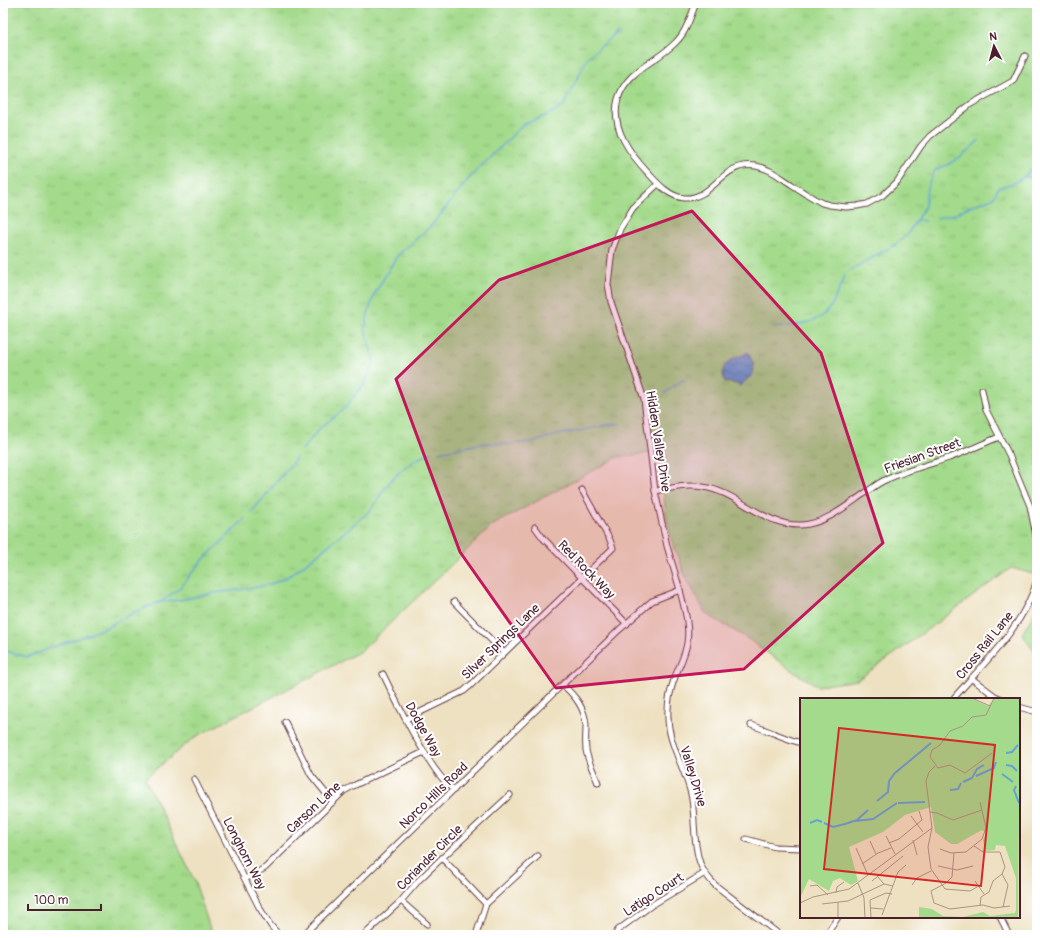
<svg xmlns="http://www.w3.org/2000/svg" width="1040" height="938" viewBox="0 0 1040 938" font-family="Pangolin,sans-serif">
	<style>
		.grass { fill: url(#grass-tufts); stroke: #767c5b }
		.water { fill: url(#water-waves); stroke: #566280 }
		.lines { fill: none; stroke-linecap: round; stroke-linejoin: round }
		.stream { stroke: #62a4d6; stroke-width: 1.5 }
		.minor-casing { stroke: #633c42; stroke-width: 7 }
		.minor { stroke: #fff; stroke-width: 5 }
		.marked { fill: #c2185b; fill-opacity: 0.2; stroke: #c2185b; stroke-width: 3; stroke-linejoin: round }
		.labels { text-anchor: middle; stroke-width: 4; stroke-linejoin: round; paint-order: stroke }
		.street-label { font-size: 13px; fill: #4a1f2b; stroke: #fff }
		.inset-river { fill: none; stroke: #62a4d6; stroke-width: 2 }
		.inset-road { fill: none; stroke: #ac9385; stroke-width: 1 }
		.view { fill: #d62828; fill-opacity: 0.15; stroke: #d62828; stroke-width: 2 }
		.inset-edge { fill: none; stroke: #4a1f2b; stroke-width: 2 }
	</style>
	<defs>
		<pattern id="grass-tufts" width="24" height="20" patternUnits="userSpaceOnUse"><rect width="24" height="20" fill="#a3da8b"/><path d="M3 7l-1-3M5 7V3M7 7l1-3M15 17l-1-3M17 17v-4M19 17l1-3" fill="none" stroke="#8ebb78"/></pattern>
		<pattern id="water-waves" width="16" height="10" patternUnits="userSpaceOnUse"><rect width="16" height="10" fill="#62a4d6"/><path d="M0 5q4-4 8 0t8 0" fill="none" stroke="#5385ae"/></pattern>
	</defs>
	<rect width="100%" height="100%" fill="#fff"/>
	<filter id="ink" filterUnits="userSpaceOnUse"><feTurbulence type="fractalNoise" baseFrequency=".025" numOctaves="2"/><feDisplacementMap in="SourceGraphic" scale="8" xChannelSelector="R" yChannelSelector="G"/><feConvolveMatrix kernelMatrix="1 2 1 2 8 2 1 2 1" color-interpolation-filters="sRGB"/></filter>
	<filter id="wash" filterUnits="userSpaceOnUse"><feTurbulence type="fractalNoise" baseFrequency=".012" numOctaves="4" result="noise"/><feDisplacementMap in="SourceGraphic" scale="16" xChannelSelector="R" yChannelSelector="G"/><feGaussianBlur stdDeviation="0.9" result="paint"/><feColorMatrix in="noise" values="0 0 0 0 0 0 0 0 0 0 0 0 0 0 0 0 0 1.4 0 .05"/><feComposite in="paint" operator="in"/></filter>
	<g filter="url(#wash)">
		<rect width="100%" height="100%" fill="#eee1c1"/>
		<g class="grass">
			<polygon points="3,3 1037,3 1037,575 1011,568 893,655 857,680 818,686 794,672 747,638 706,614 684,573 678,555 674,549 666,517 660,452 618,457 493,525 361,651 195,737 145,778 195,882 212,935 3,935"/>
			<polygon points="1037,608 1037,665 1035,653 1022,634"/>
		</g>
		<path class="water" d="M748,352L754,365L753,374L740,386L737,384L725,382C717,361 735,360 748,352Z"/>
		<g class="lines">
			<g class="stream">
				<polyline points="1025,177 1037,178"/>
				<polyline points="937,218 955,214 966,208 987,200 994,197 998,188 1016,182 1024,177 1037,163"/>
				<polyline points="916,220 926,221"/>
				<path d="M850,270L895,245L907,235L925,206L927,187L935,170C953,164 966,153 979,140"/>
				<path d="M774,328C789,326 809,325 822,316C832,309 841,287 844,275"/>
				<polyline points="665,393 681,381 684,380"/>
				<polyline points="302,450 320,428 343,410 365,383 374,363 365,328 368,313 375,293 397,256 432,225 471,176 524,124 543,117 563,107 588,57 618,33"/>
				<polyline points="439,452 485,443 508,444 533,442 557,435 608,425 620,424"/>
				<polyline points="251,512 262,500 296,458"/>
				<path d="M160,602C177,602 191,598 208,594C235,589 267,590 290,575C317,557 343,532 369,512C376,503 381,493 388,484C399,470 415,459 431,453"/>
				<polyline points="3,650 27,657 105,628 135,612 160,602 179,589 201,562 245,519"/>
			</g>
		</g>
	</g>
	<g filter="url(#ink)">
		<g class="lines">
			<defs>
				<g id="minor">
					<path d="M696,3C691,15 687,31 677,41C658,62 627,69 618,99C610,128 631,155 649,174C658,184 670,197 684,198C714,200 722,160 756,166C769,168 780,177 791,184C801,191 811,197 822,203L830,205L846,207L857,206L867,204L882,196L897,182L921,146L930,136L971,104L1013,81L1025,56"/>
					<polyline points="982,390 986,410 1009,455 1030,506 1037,541"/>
					<path d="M655,491C671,488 687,484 703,487C739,492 762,526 801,525C825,524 846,506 865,493C871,489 877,484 883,481C904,471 927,465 949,458C966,452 982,444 999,437"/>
					<polyline points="535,527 543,538 627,624"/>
					<path d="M680,590C684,608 690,625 687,643C685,656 679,666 675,677C671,688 668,699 668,710C666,741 684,765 691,794C696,817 692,841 700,863C703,872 709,879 715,885L780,935"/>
					<polyline points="454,602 504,653"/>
					<path d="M383,674C393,695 403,715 414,735C426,755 436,775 454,790"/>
					<polyline points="971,678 995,696 1002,699"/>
					<path d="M563,685C575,696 585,708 586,725C586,734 585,742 586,750C588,762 594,772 598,783"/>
					<path d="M953,699C983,664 1025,625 1037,580"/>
					<polyline points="1019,707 1037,712"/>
					<polyline points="406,719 464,691 472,684 613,548 610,540 582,490"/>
					<polyline points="285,722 311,775 333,802"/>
					<path d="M751,725C768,730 783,738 801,743"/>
					<polyline points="194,779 259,907 271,926 279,935"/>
					<polyline points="746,839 775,847 801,848"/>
					<polyline points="442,858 486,904"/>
					<polyline points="245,879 265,868 344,791 353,786 424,752"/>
					<polyline points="401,901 427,924"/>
					<polyline points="1000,917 1009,935"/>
					<polyline points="303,935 619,630 652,601 680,590 667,546 655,491 644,399 611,302 608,284 612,250 620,229 633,208 658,184"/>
					<polyline points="364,935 401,901 419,880 442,858 510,795"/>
					<polyline points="476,935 486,904 538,856"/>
					<polyline points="615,935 618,930 652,905 705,873"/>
					<polyline points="826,935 838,917"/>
				</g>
			</defs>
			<use href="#minor" class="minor-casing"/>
			<use href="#minor" class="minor"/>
		</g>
	</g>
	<path class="marked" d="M692,211L821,353L883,543L744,669L556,688L460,552L396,379L499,280Z"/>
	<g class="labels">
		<g class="street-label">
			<text transform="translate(659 441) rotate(81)" y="5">Hidden Valley Drive</text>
			<text transform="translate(922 455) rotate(-20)" y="5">Friesian Street</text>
			<text transform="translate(587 569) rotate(46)" y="5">Red Rock Way</text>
			<text transform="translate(500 641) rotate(-44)" y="5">Silver Springs Lane</text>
			<text transform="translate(984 645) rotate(-51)" y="5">Cross Rail Lane</text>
			<text transform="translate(424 729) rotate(61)" y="5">Dodge Way</text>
			<text transform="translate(694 776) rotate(73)" y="5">Valley Drive</text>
			<text transform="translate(433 795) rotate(-44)" y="5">Norco Hills Road</text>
			<text transform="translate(313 807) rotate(-43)" y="5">Carson Lane</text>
			<text transform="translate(245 853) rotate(63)" y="5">Longhorn Way</text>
			<text transform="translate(429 857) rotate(-45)" y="5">Coriander Circle</text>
			<text transform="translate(653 894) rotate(-33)" y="5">Latigo Court</text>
		</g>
	</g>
	<g transform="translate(800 698)">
		<rect width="220" height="220" fill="#eee1c1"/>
		<path d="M10,0H171L188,8L195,0H220L218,220H119V209L132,211L143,218L163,219L183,214L190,218L215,215L216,212V180L205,148L196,147L195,152L185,153L183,142L187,135L182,132L157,146H151L135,134L131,109L105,117L83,134L49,149L58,183L51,187L40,180L33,183L29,193L9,181L0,200V10L1,2Z" fill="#a3da8b"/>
		<path class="inset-river" d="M206,55L212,54L218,47M206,67L212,68L217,73M202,76L213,84M176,78L194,70L196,64M163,84L172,80L177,71L184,67M216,88L214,92L219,105M150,92L158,91L161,85M77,103L88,94L89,83L95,75L131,45M98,105L125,104M55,123L73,121L97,105M10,125L17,122L22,124M24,125L33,129L45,126L57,122L68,112"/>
		<path class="inset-road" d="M172,0L190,8M192,55L165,75L150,67L138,70L130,59L132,52L140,47L150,33L163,28L172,19L186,17L194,0M130,114L137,115L153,122L182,112M111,118L123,134M132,130L128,149L131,171L145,191L170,193L177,189M86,138L95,156M113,142L117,157M70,143L76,156M89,145L99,141L122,122L119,113M174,148L183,154H200L205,169L202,176L193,183L189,194L181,199L180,208M56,150L68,177M140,151L151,155L166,154L182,141L186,130L180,104M154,155L152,179L146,185L131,193L134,205L150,211L183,207L194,210L210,208M62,166L78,155L91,150M138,168L157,172L173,168M202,176L208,187L203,209M77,178L84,186L93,188M72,183L103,158M175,183L184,196M58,185L64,200L65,220M112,187L117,180L131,173M10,188L17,187L28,197M36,195L37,189L44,184M38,204V220M0,205L13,199L49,191L132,130L126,83L129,74L135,68M22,206L48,203L84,186M71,210L83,211M82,217L98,174L106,167M71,220L70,202L86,195L92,196"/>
		<path class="view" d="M39,30L195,47L181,188L24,171Z"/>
		<rect width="220" height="220" class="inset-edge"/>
	</g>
	<rect width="1040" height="938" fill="none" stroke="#fff" stroke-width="16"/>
	<g transform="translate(994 46) rotate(354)" stroke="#ffffff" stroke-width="3" paint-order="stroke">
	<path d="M0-3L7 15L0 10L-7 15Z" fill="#4a1f2b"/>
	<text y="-6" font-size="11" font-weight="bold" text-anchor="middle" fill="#4a1f2b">N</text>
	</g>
	<path d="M28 904v6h73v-6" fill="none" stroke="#4a1f2b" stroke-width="2"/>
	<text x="34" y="904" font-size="12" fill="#4a1f2b" stroke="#ffffff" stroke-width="3" paint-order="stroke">100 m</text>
</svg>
